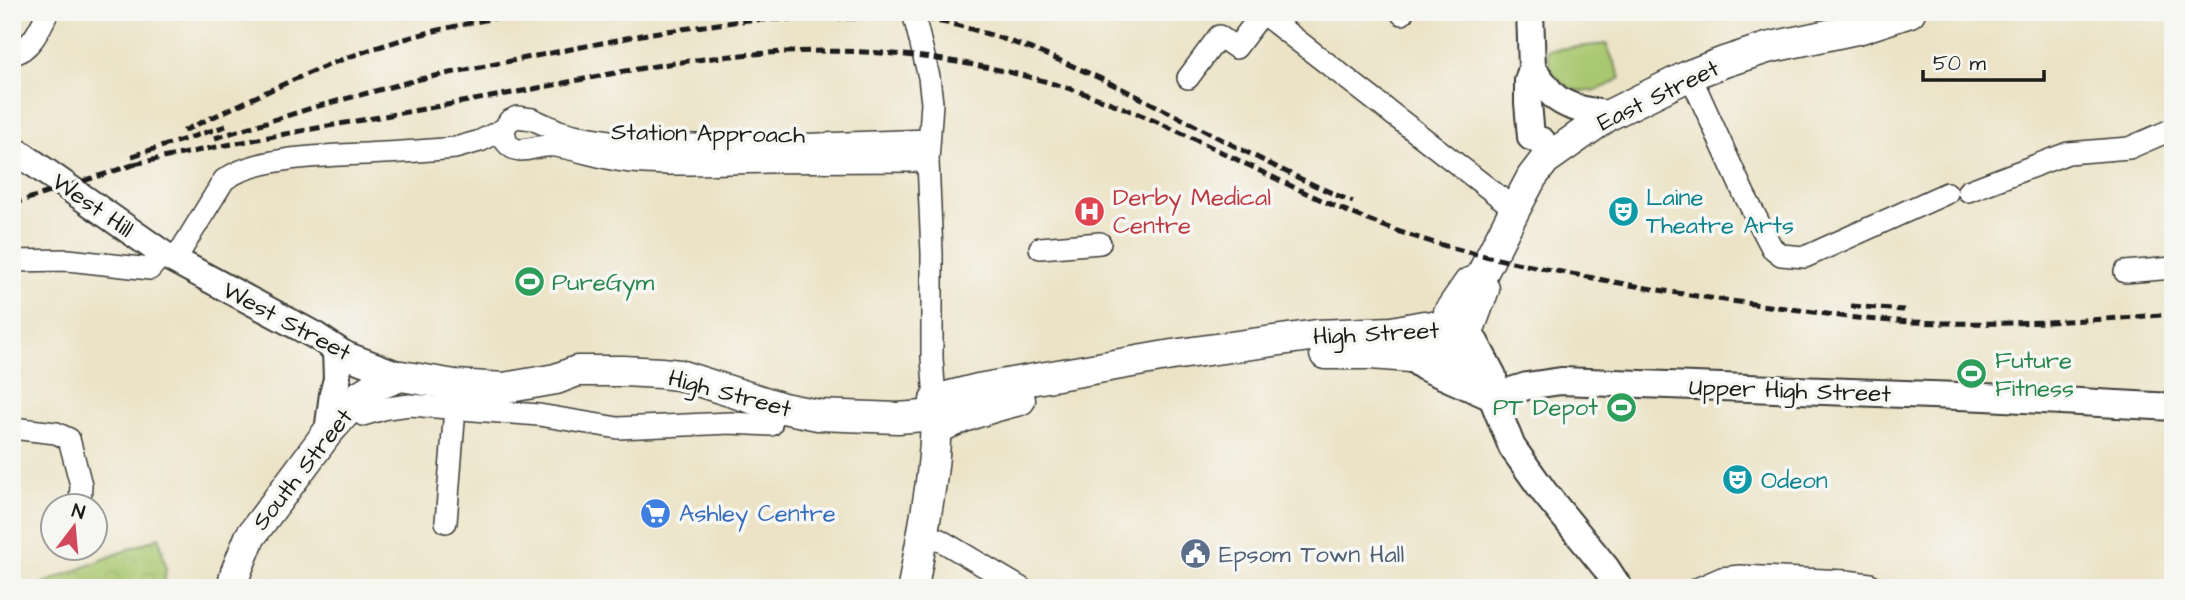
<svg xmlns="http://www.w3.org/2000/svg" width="2185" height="600" viewBox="0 0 2185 600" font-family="'Architects Daughter',sans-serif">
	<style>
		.green { fill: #a9c76f; stroke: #627246; stroke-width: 2 }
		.park { fill: url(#park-crowns); stroke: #627246; stroke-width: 2 }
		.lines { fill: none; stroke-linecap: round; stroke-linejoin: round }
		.minor-casing { stroke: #3b3a36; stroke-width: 24 }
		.major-casing { stroke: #3b3a36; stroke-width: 30 }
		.highway-casing { stroke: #3b3a36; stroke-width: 33 }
		.minor { stroke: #fff; stroke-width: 21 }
		.major { stroke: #fff; stroke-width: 26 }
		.highway { stroke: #fff; stroke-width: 30 }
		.rail { stroke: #1c1c1c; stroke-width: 5; stroke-dasharray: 10 5; stroke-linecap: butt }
		.labels { text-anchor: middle; stroke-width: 7; stroke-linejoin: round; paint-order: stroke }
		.street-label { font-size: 24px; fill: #1c1c1c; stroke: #f6f6f2 }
		.health-label { font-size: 24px; fill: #be3a42; stroke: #f6f6f2; text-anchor: start }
		.culture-label { font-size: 24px; fill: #0d838f; stroke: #f6f6f2; text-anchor: start }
		.leisure-label { font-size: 24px; fill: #27864d; stroke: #f6f6f2; text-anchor: start }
		.shop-label { font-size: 24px; fill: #366cbe; stroke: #f6f6f2; text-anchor: start }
		.service-label { font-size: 24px; fill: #4e5e75; stroke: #f6f6f2; text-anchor: start }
	</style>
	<defs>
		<pattern id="park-crowns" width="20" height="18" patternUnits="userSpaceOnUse" patternTransform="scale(1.75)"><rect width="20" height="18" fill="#a9c76f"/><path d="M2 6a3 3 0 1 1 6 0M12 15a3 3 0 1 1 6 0" fill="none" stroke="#91aa60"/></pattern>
	</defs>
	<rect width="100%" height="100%" fill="#f6f6f2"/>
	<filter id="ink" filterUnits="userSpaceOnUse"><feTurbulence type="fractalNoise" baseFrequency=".0143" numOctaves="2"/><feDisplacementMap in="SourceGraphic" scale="14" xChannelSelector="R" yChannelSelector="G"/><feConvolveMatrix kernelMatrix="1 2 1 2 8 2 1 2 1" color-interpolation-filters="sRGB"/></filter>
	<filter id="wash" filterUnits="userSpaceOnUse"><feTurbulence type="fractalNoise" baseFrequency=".00686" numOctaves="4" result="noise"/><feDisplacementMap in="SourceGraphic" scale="28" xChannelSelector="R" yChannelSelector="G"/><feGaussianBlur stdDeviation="1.57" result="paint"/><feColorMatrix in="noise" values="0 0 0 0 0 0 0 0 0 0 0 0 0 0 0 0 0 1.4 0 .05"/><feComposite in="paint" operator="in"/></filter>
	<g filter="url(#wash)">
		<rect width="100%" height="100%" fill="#ece3c6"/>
		<path class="green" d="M1606,44L1621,78C1613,83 1605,88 1596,90C1568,96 1548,77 1547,50Z"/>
		<polygon class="park" points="159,537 166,567 164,588 32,588"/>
	</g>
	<g filter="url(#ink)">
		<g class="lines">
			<defs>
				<g id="minor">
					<polyline points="913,12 929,77 932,103 928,161 932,253 932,358 935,400"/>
					<polyline points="1402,12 1402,14"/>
					<polyline points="1262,13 1515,209"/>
					<path d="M12,55C32,48 39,30 48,12"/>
					<polyline points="1690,75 1744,194 1772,248 1781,255 1805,257 1947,193"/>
					<polyline points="1188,78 1219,36 1236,48 1263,12"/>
					<path d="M504,129L506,142C519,159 535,143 555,146C581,150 606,160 633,162C678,166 723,163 767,162C821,161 874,161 928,161"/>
					<polyline points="1968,191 2068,153 2129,148 2173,129"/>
					<polyline points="1040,248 1100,243"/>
					<path d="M175,260L224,180C259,154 341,156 384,153C408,152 432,150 455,148L480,141L504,129L509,121L517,117L532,119L559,131L574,135L634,145H793L929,140"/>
					<polyline points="12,261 68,260 150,269 163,254"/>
					<polyline points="2125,272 2173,268"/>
					<polyline points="363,415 387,408 410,405 539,415 618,428 730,423 771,425"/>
					<polyline points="12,428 56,433 69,439 81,485 80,505"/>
					<polyline points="446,522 455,408"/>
					<polyline points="922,533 940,540 1021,588"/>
					<polyline points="1699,588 1722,578 1740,576 1846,581 1870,584"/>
				</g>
				<g id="major">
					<polyline points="1530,12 1532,68 1528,81 1528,103 1531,137 1542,141"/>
					<path d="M1532,68C1539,77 1546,88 1554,96C1568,109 1591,111 1609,115"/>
					<polyline points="12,148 163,254 316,336 345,355 401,376"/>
					<polyline points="1453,330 1475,342 1493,376 1492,397 1512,447 1544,492 1606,568 1619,588"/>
					<path d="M1453,330C1456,357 1462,375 1485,392"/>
					<polyline points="1410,357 1424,367 1492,397"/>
					<polyline points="1492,397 1527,386 1561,381 1985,397 2173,407"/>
					<polyline points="328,432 333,394 337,379 336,350"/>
				</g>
				<g id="highway">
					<polyline points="1453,330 1449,312 1469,283 1479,280 1515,209 1532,177 1545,160 1609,115 1690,75 1724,62 1767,48 1861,28 1910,12"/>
					<polyline points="1325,354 1371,354 1410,357 1441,349 1453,330"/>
					<path d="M937,429C964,415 991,407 1020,400"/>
					<polyline points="232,588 236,572 250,537 328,432 361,395 377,385 401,376 455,385 504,388 556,379 577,371 623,371 661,373 679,375 783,408 818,415 898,418 936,415"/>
					<path d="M913,588C923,526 939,463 935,400L978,389L1172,355L1317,335L1392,332L1424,326L1453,330L1471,324L1484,289L1479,280"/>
				</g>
			</defs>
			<use href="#minor" class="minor-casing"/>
			<use href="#major" class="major-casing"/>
			<use href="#highway" class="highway-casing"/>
			<use href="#minor" class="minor"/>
			<use href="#major" class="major"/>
			<use href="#highway" class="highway"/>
			<g class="rail">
				<path d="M849,12C886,15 924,17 960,26C1100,63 1220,147 1353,202"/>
				<path d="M183,131C249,101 315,66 385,45C431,30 479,21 526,12"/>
				<polyline points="215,138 315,107 420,79 652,33 748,20 859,18"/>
				<polyline points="132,156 226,126"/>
				<path d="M134,164C254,138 375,118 496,96C568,83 640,66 713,58C789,49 868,48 944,60C1006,69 1067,85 1126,109C1214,144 1295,193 1384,226C1450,251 1519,264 1588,277C1653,290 1719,300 1785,308C1816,312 1847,318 1879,320C1977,327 2075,322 2173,314"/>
				<polyline points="12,204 142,162"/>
				<polyline points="1851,306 1904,310"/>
			</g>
		</g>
	</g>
	<defs>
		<symbol id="hospital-disc" viewBox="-11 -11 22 22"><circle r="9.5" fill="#e0444e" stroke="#f6f6f2"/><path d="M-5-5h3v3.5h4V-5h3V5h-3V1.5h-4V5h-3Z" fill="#fff"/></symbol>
		<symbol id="theatre-disc" viewBox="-11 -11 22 22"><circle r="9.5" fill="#0f9aa8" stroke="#f6f6f2"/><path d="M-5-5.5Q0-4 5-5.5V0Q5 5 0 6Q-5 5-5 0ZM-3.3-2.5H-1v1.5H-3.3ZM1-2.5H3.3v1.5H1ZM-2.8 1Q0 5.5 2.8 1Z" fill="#fff"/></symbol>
		<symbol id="stadium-disc" viewBox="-11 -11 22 22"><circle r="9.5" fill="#2e9e5b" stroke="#f6f6f2"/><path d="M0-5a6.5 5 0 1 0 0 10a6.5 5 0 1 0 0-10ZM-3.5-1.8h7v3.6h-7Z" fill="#fff"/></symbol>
		<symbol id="supermarket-disc" viewBox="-11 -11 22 22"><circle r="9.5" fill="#3f7fe0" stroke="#f6f6f2"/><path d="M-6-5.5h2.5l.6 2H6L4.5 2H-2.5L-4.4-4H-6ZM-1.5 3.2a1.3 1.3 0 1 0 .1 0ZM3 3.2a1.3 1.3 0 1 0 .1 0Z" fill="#fff"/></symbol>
		<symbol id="civic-disc" viewBox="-11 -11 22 22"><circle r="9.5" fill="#5c6f8a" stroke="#f6f6f2"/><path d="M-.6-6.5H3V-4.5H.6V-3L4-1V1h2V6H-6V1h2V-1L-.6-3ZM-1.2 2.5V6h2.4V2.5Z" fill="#fff"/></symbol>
	</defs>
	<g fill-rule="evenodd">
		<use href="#hospital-disc" x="1072" y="194" width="35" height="35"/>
		<use href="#theatre-disc" x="1606" y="194" width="35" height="35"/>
		<use href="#stadium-disc" x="512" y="264" width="35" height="35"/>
		<use href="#stadium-disc" x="1954" y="356" width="35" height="35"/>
		<use href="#stadium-disc" x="1604" y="390" width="35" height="35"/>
		<use href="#theatre-disc" x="1720" y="462" width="35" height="35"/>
		<use href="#supermarket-disc" x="638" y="496" width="35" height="35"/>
		<use href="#civic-disc" x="1178" y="536" width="35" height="35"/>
	</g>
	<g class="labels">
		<g class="street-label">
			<text transform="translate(1658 95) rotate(-26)" y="8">East Street</text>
			<text transform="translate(708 133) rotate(1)" y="8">Station Approach</text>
			<text transform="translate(93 205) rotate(35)" y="8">West Hill</text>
			<text transform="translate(287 321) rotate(28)" y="8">West Street</text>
			<text transform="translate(1376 333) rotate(-3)" y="8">High Street</text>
			<text transform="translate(1790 390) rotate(2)" y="8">Upper High Street</text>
			<text transform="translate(730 393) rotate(15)" y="8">High Street</text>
			<text transform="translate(302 469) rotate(-52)" y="8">South Street</text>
		</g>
		<g class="health-label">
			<text x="1113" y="205">Derby Medical<tspan x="1113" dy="28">Centre</tspan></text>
		</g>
		<g class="culture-label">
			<text x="1646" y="205">Laine<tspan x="1646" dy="28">Theatre Arts</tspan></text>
			<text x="1761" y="488">Odeon</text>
		</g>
		<g class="leisure-label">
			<text x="552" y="290">PureGym</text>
			<text x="1995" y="368">Future<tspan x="1995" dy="28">Fitness</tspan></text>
			<text x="1598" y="415" text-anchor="end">PT Depot</text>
		</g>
		<g class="shop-label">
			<text x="679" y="521">Ashley Centre</text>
		</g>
		<g class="service-label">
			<text x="1219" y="562">Epsom Town Hall</text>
		</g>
	</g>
	<rect width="2185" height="600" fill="none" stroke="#f6f6f2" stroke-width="42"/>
	<g transform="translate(74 527) rotate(16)"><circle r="33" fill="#f6f6f2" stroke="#9f9f9c" stroke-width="2"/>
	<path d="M0-5L12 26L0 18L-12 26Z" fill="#d1495b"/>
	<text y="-10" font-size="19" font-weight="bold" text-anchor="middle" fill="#1c1c1c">N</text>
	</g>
	<path d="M1923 70v10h121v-10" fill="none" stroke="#1c1c1c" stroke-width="3.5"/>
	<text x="1933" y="70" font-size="21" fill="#1c1c1c" stroke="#f6f6f2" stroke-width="5" paint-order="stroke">50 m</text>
</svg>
